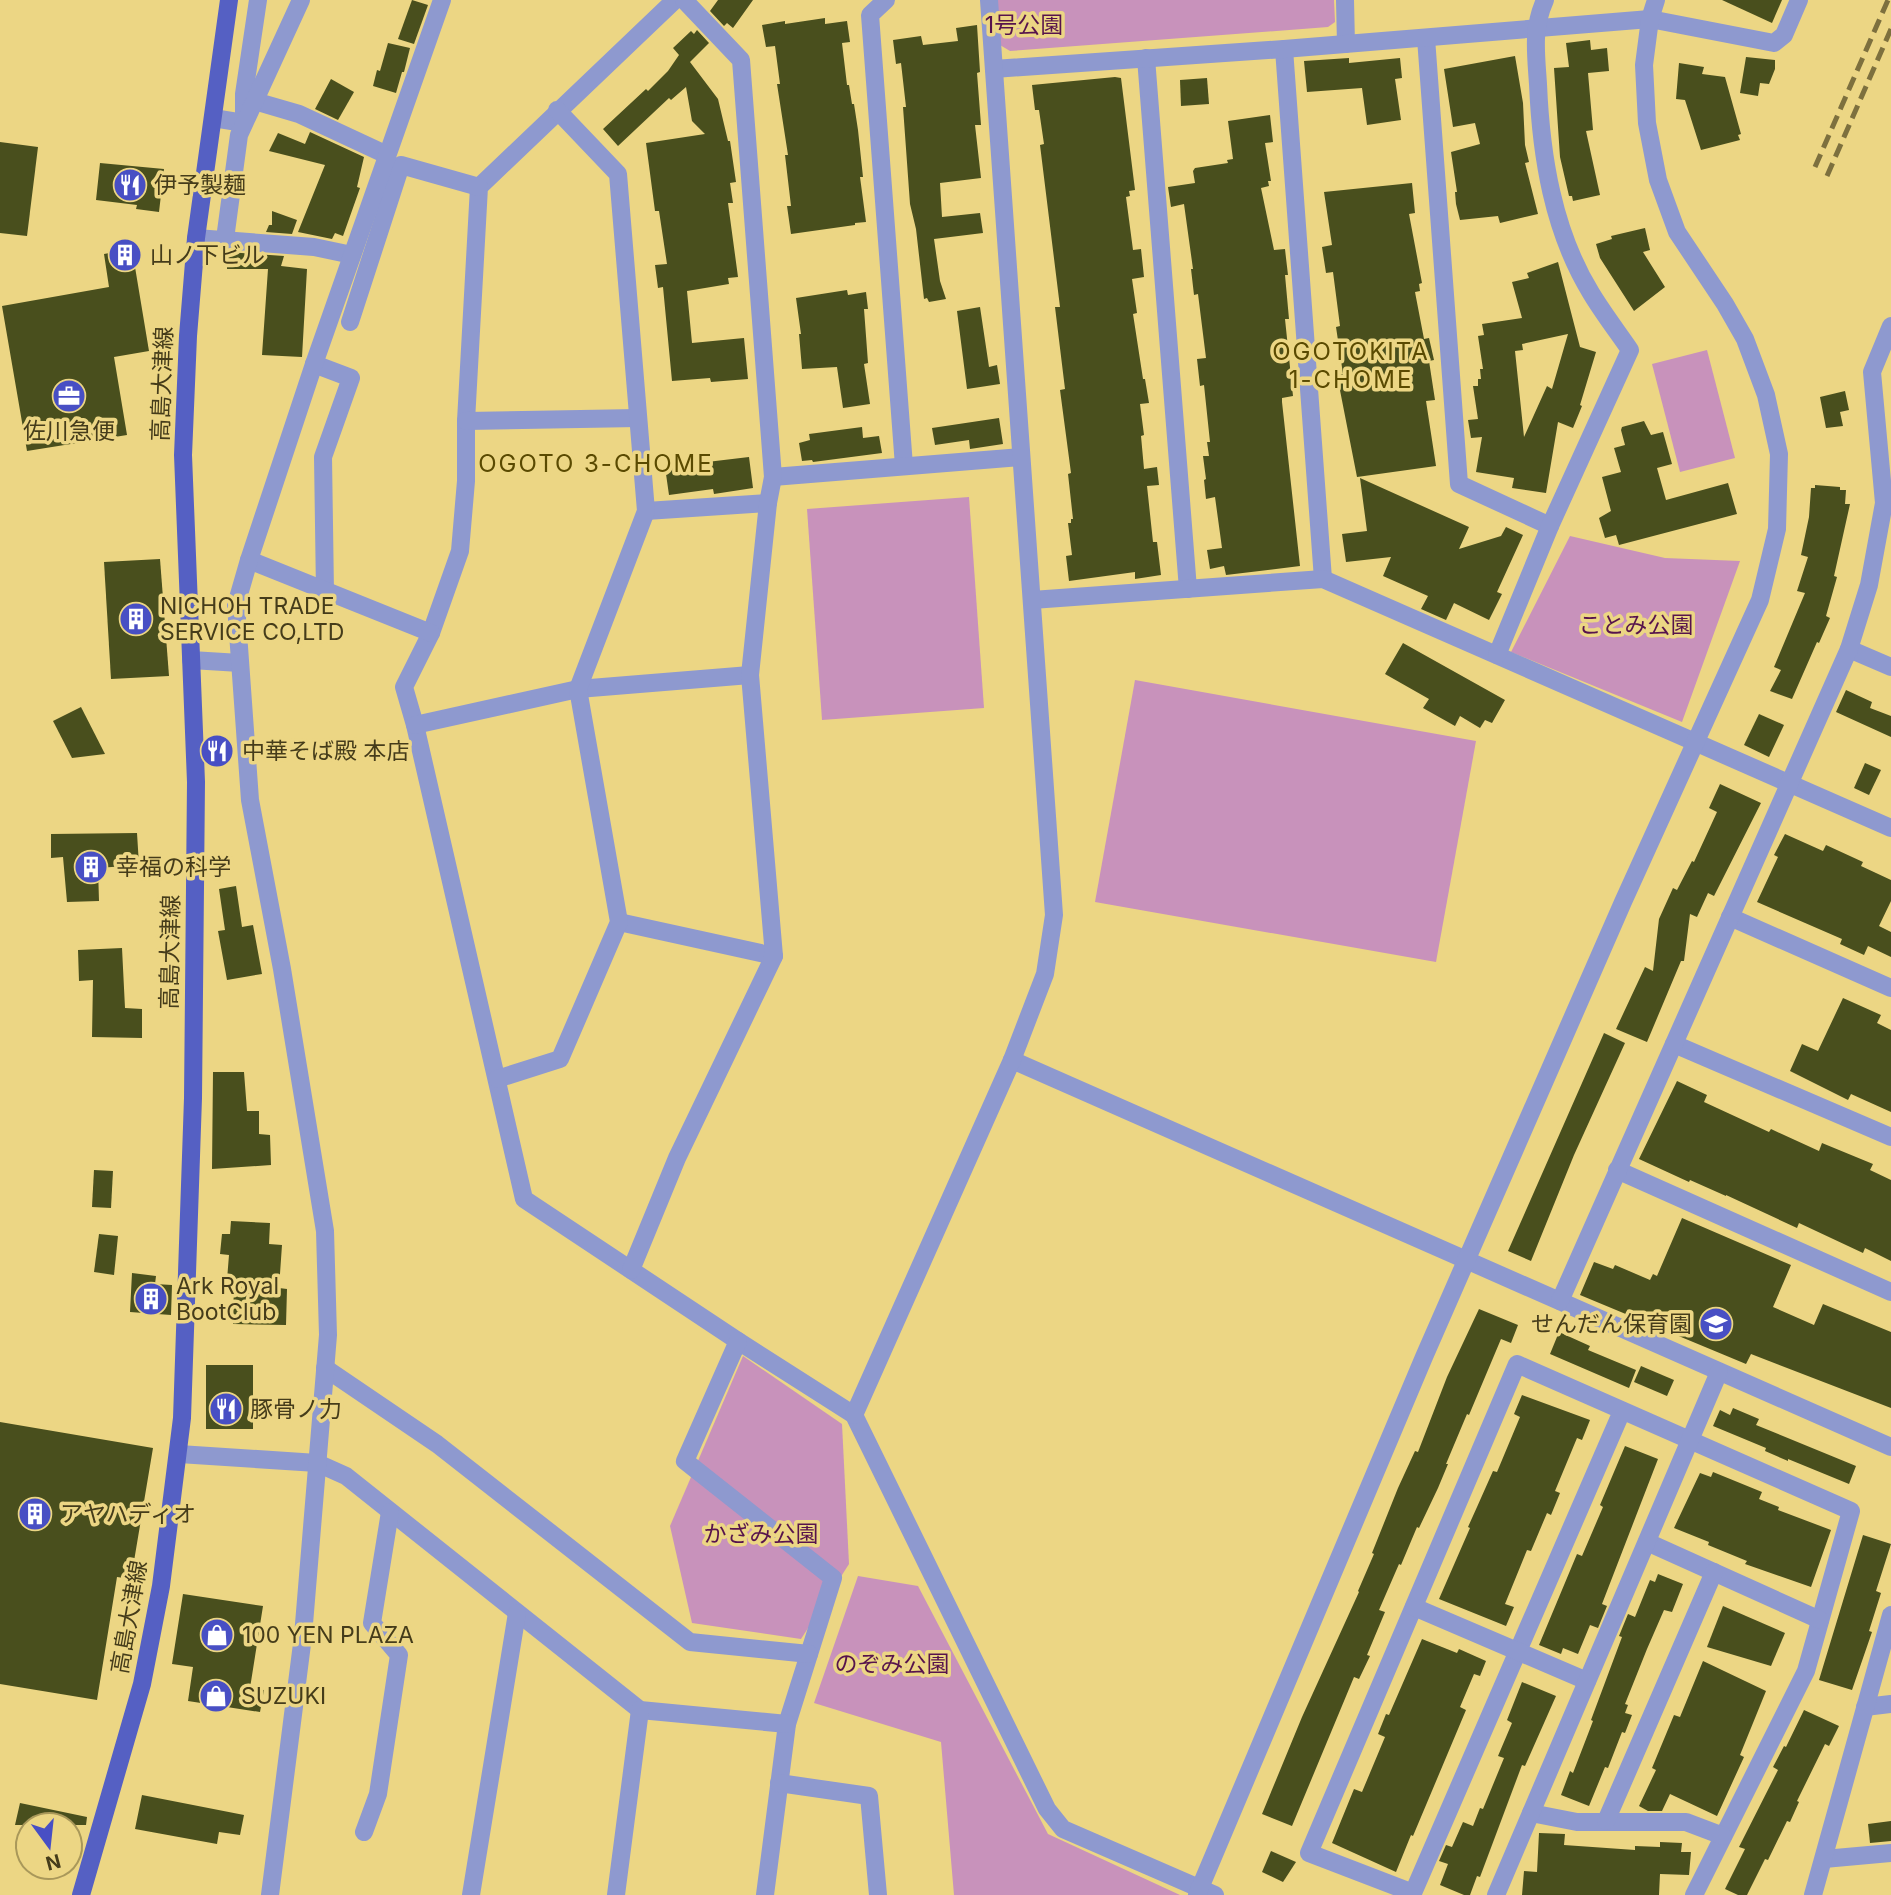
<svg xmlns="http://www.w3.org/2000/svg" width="1891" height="1895" viewBox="0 0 1891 1895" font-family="Inter,'Noto Sans JP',sans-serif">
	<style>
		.green { fill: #c892bb }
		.building { fill: #494f1d; fill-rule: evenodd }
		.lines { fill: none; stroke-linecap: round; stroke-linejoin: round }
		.minor { stroke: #8e99cf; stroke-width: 18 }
		.major { stroke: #5560c3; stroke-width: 18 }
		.rail { stroke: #7d703e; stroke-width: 5; stroke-dasharray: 14 7; stroke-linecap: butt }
		.labels { text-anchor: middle; stroke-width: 7; stroke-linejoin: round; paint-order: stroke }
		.park-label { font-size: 23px; fill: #56134c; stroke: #ecd684 }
		.poi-label { font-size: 23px; fill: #453c1a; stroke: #ecd684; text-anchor: start }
		.street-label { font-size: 23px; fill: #453c1a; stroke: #ecd684 }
		.neighbourhood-label { font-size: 24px; letter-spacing: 2px; fill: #5a4a01; stroke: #ecd684 }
	</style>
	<rect width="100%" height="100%" fill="#ecd684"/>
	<g class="green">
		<polygon points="997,0 1334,0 1335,22 1328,27 1010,51 1000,45"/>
		<polygon points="1707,350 1735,458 1680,472 1652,364"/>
		<polygon points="969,497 984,708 822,720 807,509"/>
		<polygon points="1570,536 1665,558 1740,561 1682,722 1511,652"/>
		<polygon points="1135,680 1476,741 1436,962 1095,902"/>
		<polygon points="743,1356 842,1424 849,1564 801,1639 692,1623 670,1526"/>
		<polygon points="858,1576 918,1586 1048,1834 1180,1895 954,1895 941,1742 814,1703"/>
	</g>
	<g class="building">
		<polygon points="412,0 428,5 414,44 398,39"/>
		<polygon points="718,0 753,0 733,28 727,23 724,26 710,11"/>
		<polygon points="1722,0 1782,0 1772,23"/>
		<polygon points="825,18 825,24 847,21 850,42 842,43 847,85 849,85 852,104 854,104 858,130 863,177 860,177 866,222 855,223 855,225 791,234 787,206 791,206 785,155 788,155 777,84 780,84 775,46 766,47 762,25 785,21 785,24"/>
		<polygon points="977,25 980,72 977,73 981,125 975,125 981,178 940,183 942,217 980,213 983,233 934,239 940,281 946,299 929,302 927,298 924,299 916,229 910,204 903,107 906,107 901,63 896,64 893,40 921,36 923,45 958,41 956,28"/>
		<polygon points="697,30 709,43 690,62 718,99 728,141 730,141 736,182 730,183 733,203 728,203 738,277 728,278 729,284 687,291 692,343 744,338 748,379 711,382 710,378 672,381 663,287 658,288 655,265 667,264 659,211 655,211 646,143 705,134 692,121 686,87 671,100 669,98 618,146 603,129 646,89 648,91 668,71 679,55 673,48 691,31 694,34"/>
		<polygon points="1590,40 1591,50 1607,48 1609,71 1588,73 1593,130 1586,131 1600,195 1573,201 1572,196 1569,196 1560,157 1554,68 1569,67 1566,43"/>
		<polygon points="388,43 410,48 404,72 402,72 396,93 373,86 377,70 380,71"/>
		<polygon points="1515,56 1523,103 1525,145 1529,162 1525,163 1538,214 1500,223 1498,216 1460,220 1456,204 1455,192 1457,192 1451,152 1480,144 1475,123 1453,127 1444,69"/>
		<polygon points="1746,57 1775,60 1775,69 1769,84 1760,83 1758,96 1740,93"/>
		<polygon points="1349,58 1349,63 1400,58 1402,78 1395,79 1401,120 1367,125 1362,88 1307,92 1304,61"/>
		<polygon points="1679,63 1704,67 1702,74 1725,77 1741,134 1738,135 1740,140 1701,150 1685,100 1676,99"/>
		<polygon points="1115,77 1121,78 1135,190 1129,191 1130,196 1126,197 1133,250 1141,249 1144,277 1132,279 1137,313 1133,314 1143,379 1145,379 1149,403 1140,404 1144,435 1141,436 1144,469 1157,467 1159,485 1147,486 1153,542 1157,542 1161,575 1135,579 1135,572 1069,581 1066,556 1072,555 1068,523 1071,523 1071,519 1073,519 1068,474 1071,473 1060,390 1065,389 1055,307 1060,307 1040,145 1044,144 1039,110 1035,110 1032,85"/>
		<polygon points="1207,78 1209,104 1181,106 1180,80"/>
		<polygon points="331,79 354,92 338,120 315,109"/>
		<polygon points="1270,115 1273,142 1265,143 1271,181 1268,181 1269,186 1261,188 1274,250 1285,249 1286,258 1288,275 1285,275 1289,319 1285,319 1293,396 1282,398 1282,402 1300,566 1226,575 1224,566 1210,569 1207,550 1222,548 1215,497 1206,499 1204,480 1206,479 1203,456 1209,456 1207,442 1210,442 1204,385 1200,386 1197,359 1206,358 1198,294 1194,295 1191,269 1193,269 1184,204 1171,207 1168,187 1195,183 1193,171 1195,168 1228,163 1227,160 1233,159 1228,121"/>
		<polygon points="310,132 364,157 357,187 360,188 343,236 335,233 332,239 298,232 325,165 269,151 278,133 305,144"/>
		<polygon points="0,142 38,147 27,236 0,233"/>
		<polygon points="100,163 164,169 159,212 136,209 137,205 96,200"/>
		<polygon points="1412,183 1415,213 1409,214 1422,283 1419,284 1420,291 1415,292 1424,339 1429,338 1434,360 1429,361 1435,400 1426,401 1436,466 1357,477 1337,375 1343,374 1336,327 1340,326 1333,272 1326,273 1322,247 1332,245 1324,192"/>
		<polygon points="272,211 297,220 292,234 266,232 269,225 272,225"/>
		<polygon points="1645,228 1650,250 1643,252 1665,287 1634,311 1600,258 1596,244 1612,239 1611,236"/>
		<polygon points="132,249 149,351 114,357 127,435 27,451 2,306 109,287 104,254"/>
		<polygon points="227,252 284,256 281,266 307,269 302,357 262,355 268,269 227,269"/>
		<path d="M1558,262L1580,347L1596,352L1580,405L1582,406L1573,428L1558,422L1546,493L1512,488L1514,478L1476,472L1482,437L1471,438L1468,420L1478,419L1473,386H1478V379H1481L1480,369H1483L1478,336L1484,335L1482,324L1522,318L1512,282L1529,278L1527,273ZM1568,334L1552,389L1547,386L1524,437L1515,351L1523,350L1522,344Z"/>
		<polygon points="847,290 848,295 866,292 868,309 864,309 868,363 864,364 870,404 843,408 837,367 802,369 799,334 801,334 796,298"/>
		<polygon points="980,307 989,367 997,365 1000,384 967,389 957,311"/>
		<polygon points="1845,391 1849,410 1840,412 1843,426 1826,428 1820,397"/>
		<polygon points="999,418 1003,444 970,449 969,440 935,445 932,428"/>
		<polygon points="1644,421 1651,435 1663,432 1672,464 1657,468 1666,500 1728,483 1737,514 1619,545 1616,535 1605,538 1599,518 1611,511 1602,477 1621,472 1614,448 1625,445 1621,430 1622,427"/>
		<polygon points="862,427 863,438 879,436 882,453 813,462 812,460 802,461 799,443 810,440 809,434"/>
		<polygon points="749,457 753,488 714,494 713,489 669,495 665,467"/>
		<polygon points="1360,478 1469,527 1459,549 1501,536 1506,527 1523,535 1497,592 1502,594 1489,620 1454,603 1446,620 1421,609 1428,596 1383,576 1391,557 1346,562 1342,534 1367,531"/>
		<polygon points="1815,485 1840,487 1840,490 1846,490 1845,504 1850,504 1834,576 1837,577 1826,616 1830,618 1819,643 1817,642 1792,699 1770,691 1781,670 1774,667 1805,593 1797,591 1808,557 1801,555 1809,517 1811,488 1815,488"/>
		<polygon points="160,559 169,676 111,679 104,562"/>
		<polygon points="1403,643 1505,700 1492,723 1485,720 1480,728 1460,716 1455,726 1423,708 1429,699 1385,674"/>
		<polygon points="1846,690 1872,702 1870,708 1891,716 1891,737 1836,712"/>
		<polygon points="81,707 105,754 72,758 53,721"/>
		<polygon points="1759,714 1784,725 1769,757 1744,745"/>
		<polygon points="1865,763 1881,770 1869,795 1854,788"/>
		<polygon points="1720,784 1761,803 1714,896 1708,893 1697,917 1690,914 1684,961 1681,961 1647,1042 1616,1029 1645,967 1653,971 1659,919 1673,888 1677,890 1692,861 1694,862 1717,812 1709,808"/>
		<polygon points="137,833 139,865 98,868 99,901 67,902 63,857 51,858 51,834"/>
		<polygon points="1785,834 1823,851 1826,845 1863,862 1861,866 1891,880 1891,901 1879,926 1891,932 1891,957 1868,946 1864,955 1840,944 1842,939 1757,902 1778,857 1774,855"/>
		<polygon points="236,886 242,927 253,925 262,974 227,980 218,931 225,930 219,889"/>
		<polygon points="122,948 125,1008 142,1009 142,1038 92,1037 93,980 79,981 78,950"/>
		<polygon points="1843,998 1881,1015 1877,1023 1891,1030 1891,1112 1851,1094 1848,1100 1790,1071 1802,1044 1818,1051"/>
		<polygon points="1604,1033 1625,1043 1574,1155 1531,1261 1508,1251"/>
		<polygon points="213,1072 244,1072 247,1111 259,1111 259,1134 270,1135 271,1165 212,1169"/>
		<polygon points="1677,1081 1707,1095 1704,1102 1769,1132 1771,1129 1819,1151 1822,1143 1873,1164 1870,1170 1891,1180 1891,1261 1865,1248 1863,1253 1799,1223 1797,1228 1726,1195 1726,1196 1690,1180 1689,1182 1639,1159"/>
		<polygon points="94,1170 113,1171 111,1208 92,1207"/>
		<polygon points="1682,1218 1791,1265 1773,1307 1814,1325 1823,1304 1891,1332 1891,1408 1751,1354 1746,1364 1580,1295 1594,1262 1613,1269 1615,1265 1650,1280 1653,1274 1657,1276"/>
		<polygon points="231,1221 270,1223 269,1244 282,1245 279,1288 287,1289 286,1325 233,1324 234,1281 227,1280 229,1255 220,1254 222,1234 230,1234"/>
		<polygon points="99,1234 118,1236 114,1275 94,1272"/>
		<polygon points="132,1273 156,1276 155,1284 172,1285 171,1315 130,1312"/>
		<polygon points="1479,1309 1518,1325 1511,1343 1501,1339 1469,1415 1467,1414 1446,1464 1448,1464 1438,1488 1419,1528 1417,1527 1401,1565 1399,1564 1379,1610 1385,1612 1367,1655 1370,1656 1359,1679 1354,1677 1292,1826 1262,1814 1302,1717 1359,1592 1358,1591 1374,1554 1372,1553 1398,1488 1415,1451 1418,1452 1447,1377"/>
		<polygon points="1559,1332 1590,1346 1588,1350 1636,1370 1629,1388 1550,1354"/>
		<rect x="206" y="1365" width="47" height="64"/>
		<polygon points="1641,1366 1674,1380 1667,1396 1634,1382"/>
		<polygon points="1522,1395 1590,1420 1582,1440 1577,1438 1555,1491 1560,1493 1551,1515 1547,1513 1531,1551 1527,1550 1505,1604 1514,1607 1506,1626 1439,1599 1470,1528 1468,1527 1477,1507 1493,1471 1497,1472 1520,1417 1514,1414"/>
		<polygon points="1733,1408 1759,1419 1756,1425 1856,1466 1849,1484 1788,1459 1788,1461 1765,1451 1766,1448 1713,1426 1720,1410 1730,1415"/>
		<polygon points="0,1422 153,1448 131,1579 117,1577 97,1700 0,1684"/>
		<polygon points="1625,1446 1658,1459 1602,1604 1607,1606 1598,1628 1590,1625 1578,1654 1563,1648 1561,1654 1539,1645 1577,1554 1582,1556 1603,1507 1600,1505"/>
		<polygon points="1713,1472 1762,1492 1759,1499 1779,1507 1778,1510 1831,1530 1811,1587 1745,1564 1747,1561 1708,1545 1709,1542 1674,1528 1700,1473 1711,1477"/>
		<polygon points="1863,1535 1891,1544 1876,1591 1881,1593 1869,1631 1872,1632 1852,1690 1819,1680"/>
		<polygon points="1658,1574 1683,1584 1672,1612 1664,1610 1647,1649 1625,1704 1628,1705 1625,1713 1632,1715 1625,1733 1622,1732 1608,1768 1605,1767 1589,1806 1561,1795 1570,1771 1573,1773 1593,1721 1591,1720 1622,1637 1619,1636 1628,1614 1635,1617 1650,1580 1655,1582"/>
		<polygon points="183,1594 263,1606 250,1688 264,1690 260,1712 188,1701 193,1667 172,1664"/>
		<polygon points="1723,1606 1785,1633 1771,1666 1707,1647"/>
		<polygon points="1422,1639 1457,1653 1459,1649 1486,1661 1480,1676 1474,1674 1460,1707 1466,1710 1413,1836 1411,1835 1396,1872 1332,1843 1354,1789 1362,1792 1385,1737 1378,1734 1386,1714 1389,1715"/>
		<polygon points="1703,1661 1766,1691 1740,1755 1744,1757 1717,1816 1670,1794 1662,1811 1648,1811 1639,1806 1656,1770 1652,1768 1674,1715 1680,1717"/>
		<polygon points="1522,1682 1556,1696 1525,1766 1522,1765 1480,1877 1477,1876 1470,1895 1464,1895 1440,1885 1448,1864 1439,1861 1446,1845 1452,1847 1463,1822 1473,1826 1480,1808 1483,1809 1504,1758 1498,1756 1512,1723 1507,1720"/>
		<polygon points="1804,1710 1839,1726 1829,1746 1825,1744 1797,1801 1799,1802 1790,1822 1787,1821 1768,1860 1765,1859 1747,1895 1738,1895 1725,1889 1745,1849 1739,1847 1778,1770 1773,1767 1784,1746 1786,1747"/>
		<polygon points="142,1795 244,1815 240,1835 219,1832 217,1844 135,1829"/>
		<polygon points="20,1803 87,1817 86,1825 15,1825"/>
		<polygon points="1891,1821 1891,1841 1870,1843 1868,1824"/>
		<polygon points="1539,1833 1565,1834 1564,1845 1635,1850 1635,1846 1660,1847 1660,1842 1682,1843 1681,1852 1691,1852 1689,1875 1660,1874 1659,1895 1522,1895 1524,1871 1537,1872"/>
		<polygon points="1271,1851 1296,1862 1283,1882 1262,1872"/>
	</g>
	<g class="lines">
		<g class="minor">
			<polyline points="675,0 479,187 466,421 466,481 460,551 431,633 404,687 415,725 524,1199 738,1341 854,1415 1047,1809 1063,1829 1215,1895"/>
			<polyline points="886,0 870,15 904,466"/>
			<polyline points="1345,0 1346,44"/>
			<polyline points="1426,38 1459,484 1550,526"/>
			<polyline points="1284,49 1323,579"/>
			<polyline points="1146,58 1188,589"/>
			<polyline points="994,69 1284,49 1650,19 1774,43 1784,35 1799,0"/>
			<polyline points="254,101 299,114 387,155"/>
			<polyline points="213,118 244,123 244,94 258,0"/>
			<polyline points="196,238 314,247 352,255"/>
			<polyline points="225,239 239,135 301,0"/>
			<polyline points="350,322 401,165 479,187"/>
			<polyline points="314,364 351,378 323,457 325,592"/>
			<polyline points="466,421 638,418"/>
			<polyline points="773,477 1021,457"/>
			<polyline points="646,511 768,503"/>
			<polyline points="249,560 431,633"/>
			<polyline points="1032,600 1323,579 1891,828"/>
			<polyline points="1849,649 1891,667"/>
			<path d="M1497,655L1550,526L1630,350C1617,331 1603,313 1591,293C1553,231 1541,156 1538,84C1536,53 1532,29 1545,0"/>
			<polyline points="191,660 240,663"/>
			<polyline points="415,725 578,689 750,675"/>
			<polyline points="1730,917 1891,988"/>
			<polyline points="619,922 774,956"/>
			<polyline points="1674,1044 1891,1137"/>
			<polyline points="1012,1060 1891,1447"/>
			<polyline points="497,1079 560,1059 619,922 578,689 646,511 618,174 557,110"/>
			<polyline points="1617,1170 1891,1292"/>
			<polyline points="631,1270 677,1158 774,956 750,675 768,503 773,477 741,60 684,0"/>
			<polyline points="1560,1301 1849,649 1869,585 1884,503 1872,372 1891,326"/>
			<polyline points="738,1341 685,1461 833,1578 787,1724 765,1895"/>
			<polyline points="325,1368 437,1444 690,1642 809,1654"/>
			<polyline points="1622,1411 1413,1893 1309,1853 1517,1364 1851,1511 1806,1671 1694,1895"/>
			<polyline points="854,1415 1012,1060 1045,974 1054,915 989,0"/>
			<polyline points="179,1454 317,1463 346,1476 640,1710 787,1724"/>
			<polyline points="1647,1542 1820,1620"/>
			<polyline points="1414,1607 1587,1681"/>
			<polyline points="1865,1707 1891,1704"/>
			<polyline points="779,1783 869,1796 878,1895"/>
			<polyline points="1531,1813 1577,1822 1686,1822 1723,1836"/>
			<polyline points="1606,1821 1714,1572"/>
			<polyline points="364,1832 378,1794 399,1655 372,1623 390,1512"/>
			<polyline points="1824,1859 1891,1853"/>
			<polyline points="270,1895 303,1636 328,1335 325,1231 282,969 250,800 236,605 249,560 314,364 442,0"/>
			<polyline points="471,1895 517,1613"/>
			<polyline points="616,1895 640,1710"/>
			<polyline points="1197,1895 1424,1357 1623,902 1760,600 1777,529 1779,454 1766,395 1745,339 1725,304 1677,232 1658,180 1647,123 1644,65 1650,19 1656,0"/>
			<polyline points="1496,1895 1719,1372"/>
			<polyline points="1813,1895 1891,1615"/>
		</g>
		<polyline class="major" points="81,1895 142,1684 161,1586 182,1418 193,1098 196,782 183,455 188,336 196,238 229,0"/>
		<g class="rail">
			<polyline points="1815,167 1888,0"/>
			<polyline points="1827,176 1891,29"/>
		</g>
	</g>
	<defs>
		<symbol id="restaurant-disc" viewBox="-11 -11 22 22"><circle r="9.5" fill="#484fc4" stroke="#ecd684"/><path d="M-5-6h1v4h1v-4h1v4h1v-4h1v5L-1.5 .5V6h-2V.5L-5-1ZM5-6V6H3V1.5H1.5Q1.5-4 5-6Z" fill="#fff"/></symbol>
		<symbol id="building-disc" viewBox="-11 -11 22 22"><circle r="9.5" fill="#484fc4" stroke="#ecd684"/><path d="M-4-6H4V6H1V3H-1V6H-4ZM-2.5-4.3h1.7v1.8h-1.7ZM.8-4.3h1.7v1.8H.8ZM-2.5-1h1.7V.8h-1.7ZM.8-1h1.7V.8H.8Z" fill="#fff"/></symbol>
		<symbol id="office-disc" viewBox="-11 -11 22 22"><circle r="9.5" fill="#484fc4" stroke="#ecd684"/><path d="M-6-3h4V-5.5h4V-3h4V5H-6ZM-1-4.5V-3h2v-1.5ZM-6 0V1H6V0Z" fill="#fff"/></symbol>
		<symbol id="school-disc" viewBox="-11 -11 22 22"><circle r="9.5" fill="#484fc4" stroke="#ecd684"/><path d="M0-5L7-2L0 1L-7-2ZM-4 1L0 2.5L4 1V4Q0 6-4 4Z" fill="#fff"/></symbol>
		<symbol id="shop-disc" viewBox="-11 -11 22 22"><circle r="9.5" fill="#484fc4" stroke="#ecd684"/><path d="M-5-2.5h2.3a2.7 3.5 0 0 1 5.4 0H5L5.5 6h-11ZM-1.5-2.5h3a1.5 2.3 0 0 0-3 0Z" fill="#fff"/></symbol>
	</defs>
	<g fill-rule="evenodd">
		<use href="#restaurant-disc" x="111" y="166" width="38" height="38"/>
		<use href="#building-disc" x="106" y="236" width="38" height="38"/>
		<use href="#office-disc" x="50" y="377" width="38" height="38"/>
		<use href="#building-disc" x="117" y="600" width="38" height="38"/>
		<use href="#restaurant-disc" x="198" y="732" width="38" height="38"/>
		<use href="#building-disc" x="72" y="848" width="38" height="38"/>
		<use href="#building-disc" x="132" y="1280" width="38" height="38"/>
		<use href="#school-disc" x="1697" y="1305" width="38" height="38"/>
		<use href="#restaurant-disc" x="207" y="1390" width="38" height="38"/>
		<use href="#building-disc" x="16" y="1495" width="38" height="38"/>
		<use href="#shop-disc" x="198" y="1616" width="38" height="38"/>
		<use href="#shop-disc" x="197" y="1677" width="38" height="38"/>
	</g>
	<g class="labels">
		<g class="park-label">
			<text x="1024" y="33">1号公園</text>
			<text x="1636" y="633">ことみ公園</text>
			<text x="761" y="1542">かざみ公園</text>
			<text x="892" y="1672">のぞみ公園</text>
		</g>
		<g class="poi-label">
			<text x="154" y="193">伊予製麺</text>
			<text x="150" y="263">山ノ下ビル</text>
			<text x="69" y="439" text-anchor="middle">佐川急便</text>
			<text x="160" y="614">NICHOH TRADE<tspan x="160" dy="26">SERVICE CO,LTD</tspan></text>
			<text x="242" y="759">中華そば殿 本店</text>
			<text x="116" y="875">幸福の科学</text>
			<text x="176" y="1294">Ark Royal<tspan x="176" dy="26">BootClub</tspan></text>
			<text x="1692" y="1332" text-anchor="end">せんだん保育園</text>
			<text x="250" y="1417">豚骨ノ力</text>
			<text x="60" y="1522">アヤハディオ</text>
			<text x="242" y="1643">100 YEN PLAZA</text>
			<text x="241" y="1704">SUZUKI</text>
		</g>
		<g class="street-label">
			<text transform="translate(162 384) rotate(-88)" y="8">高島大津線</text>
			<text transform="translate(170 952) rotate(-89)" y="8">高島大津線</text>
			<text transform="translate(129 1617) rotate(-80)" y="8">高島大津線</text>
		</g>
		<g class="neighbourhood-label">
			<text x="1351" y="360">OGOTOKITA<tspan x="1351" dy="28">1-CHOME</tspan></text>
			<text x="596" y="472">OGOTO 3-CHOME</text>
		</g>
	</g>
	<g transform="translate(49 1846) rotate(165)"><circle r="33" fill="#ecd684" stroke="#a9985a" stroke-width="2"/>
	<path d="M0-5L12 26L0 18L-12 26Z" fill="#484fc4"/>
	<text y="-10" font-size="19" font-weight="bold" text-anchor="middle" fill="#453c1a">N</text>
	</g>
</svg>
